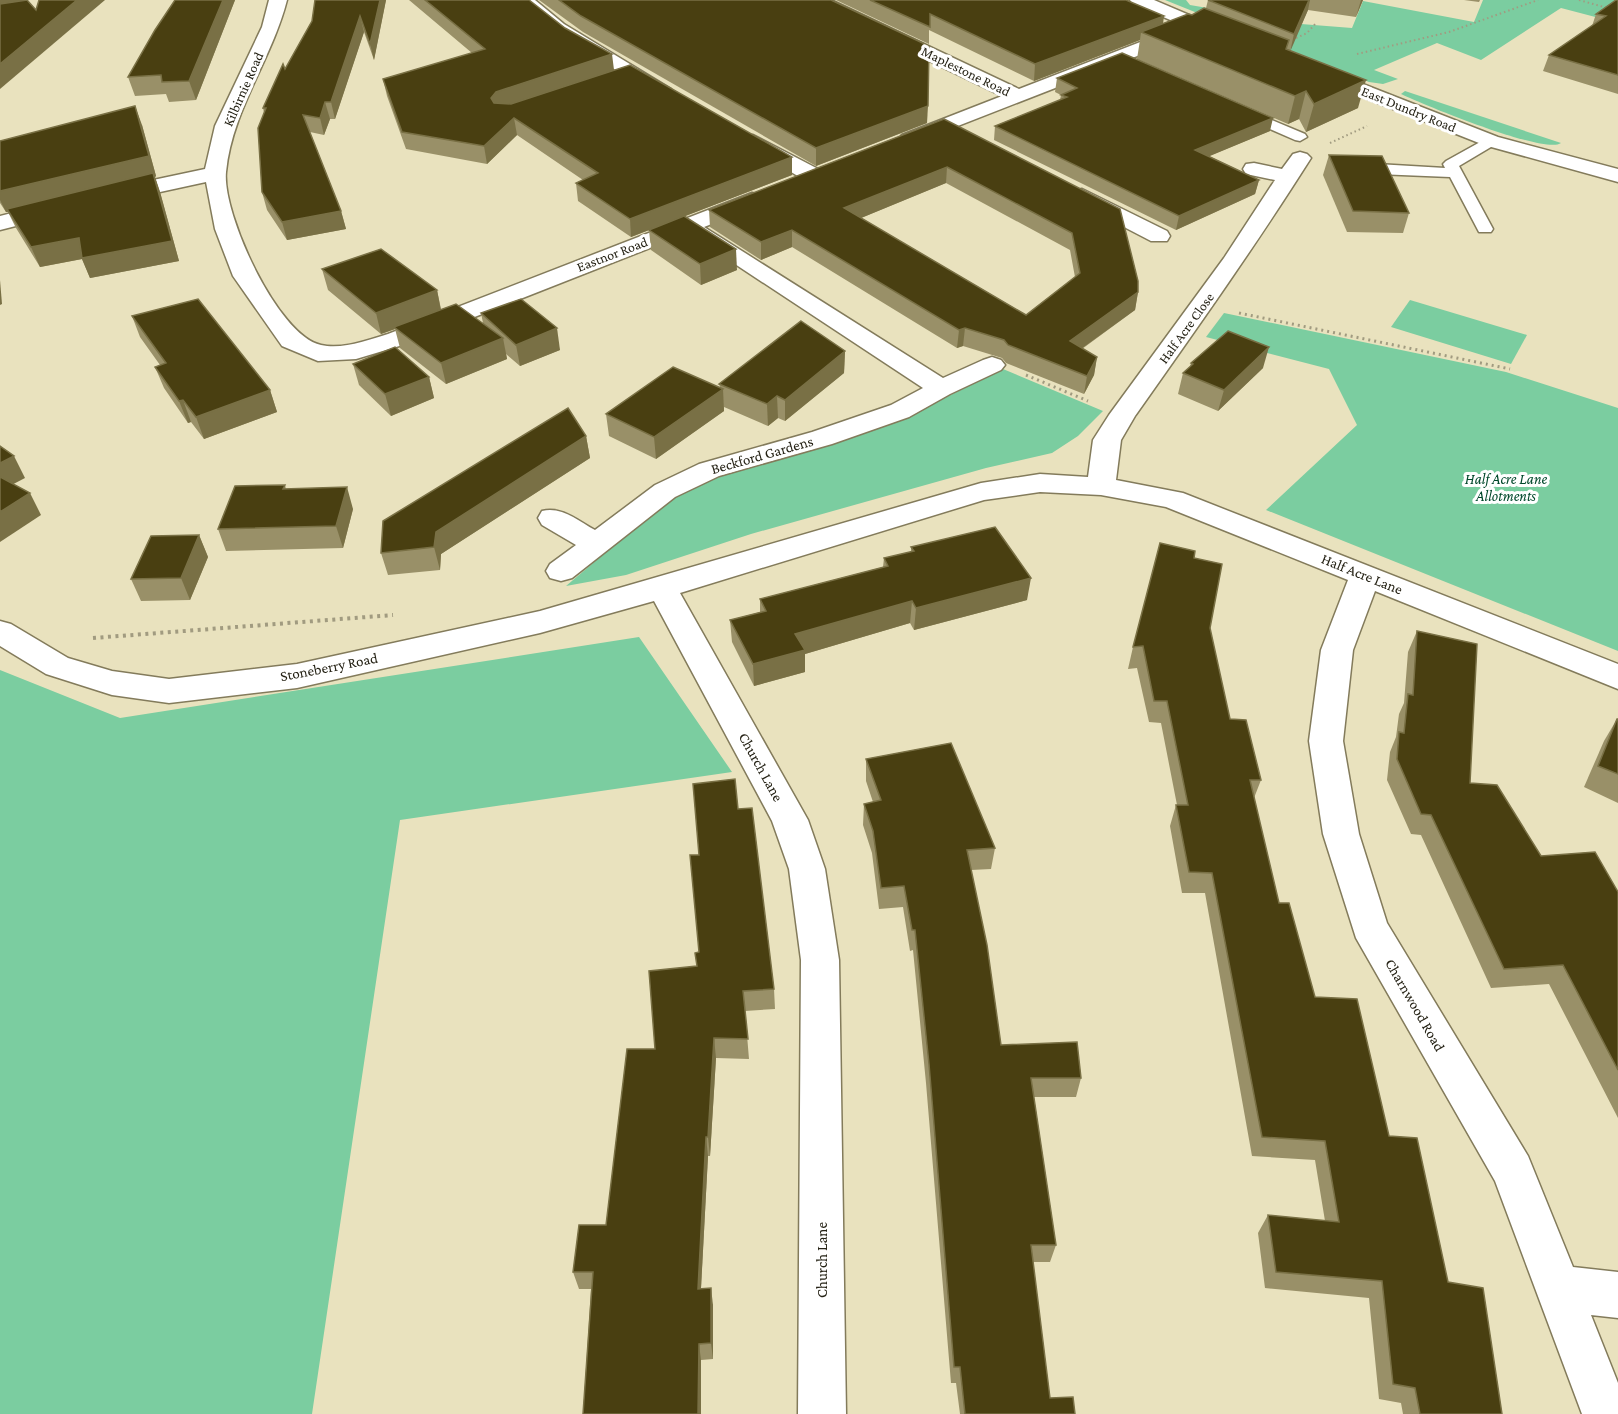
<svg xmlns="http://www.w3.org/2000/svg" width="1618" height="1414" viewBox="0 0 1618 1414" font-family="'Crimson Pro',serif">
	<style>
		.green { fill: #7bcda0 }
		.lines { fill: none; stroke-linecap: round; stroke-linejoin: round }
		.service-casing { stroke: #837b5b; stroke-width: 3 }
		.minor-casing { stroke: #837b5b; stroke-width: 3 }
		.path-far2 { stroke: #a19b80; stroke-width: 2; stroke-dasharray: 1.5 3; stroke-linecap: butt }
		.path-far1 { stroke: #a19b80; stroke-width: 3; stroke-dasharray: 2 4; stroke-linecap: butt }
		.path { stroke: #a19b80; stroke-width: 4; stroke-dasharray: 3 4.5; stroke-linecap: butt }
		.service { fill: #fff; fill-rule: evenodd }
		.minor { fill: #fff; fill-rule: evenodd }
		.wall { fill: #999068; fill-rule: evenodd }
		.shaded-wall { fill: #797045 }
		.building { fill: #493f11; stroke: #797045; stroke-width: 1.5; fill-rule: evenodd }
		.labels { text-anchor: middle; stroke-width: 6; stroke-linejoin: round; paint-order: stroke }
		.far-street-label { font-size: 14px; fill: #252215; stroke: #fff }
		.street-label { font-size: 15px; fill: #252215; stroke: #fff }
		.park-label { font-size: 15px; font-style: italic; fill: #00482b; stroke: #fff }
	</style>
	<rect width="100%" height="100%" fill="#e9e2be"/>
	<g class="green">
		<polygon points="1165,0 1186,0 1190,5 1301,24 1352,28 1363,1 1474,22 1483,0 1618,0 1618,8 1603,19 1561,8 1481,60 1437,43 1374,70 1398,79 1383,84 1369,82"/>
		<path d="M1405,91L1561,143C1545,155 1424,105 1401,94Z"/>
		<polygon points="1410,300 1527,335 1511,364 1391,327"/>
		<polygon points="1224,313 1506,372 1618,408 1618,651 1266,510 1357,425 1329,369 1206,337"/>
		<polygon points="1003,369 1103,411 1078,436 1052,453 986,468 751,534 626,575 566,586 664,503 694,487 731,472 902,419"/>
		<polygon points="639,637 732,772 400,820 312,1414 0,1414 0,670 120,718"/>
	</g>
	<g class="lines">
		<defs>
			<g id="service">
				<polygon points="1243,108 1305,134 1307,137 1300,141 1295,140 1238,115 1236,112 1238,109"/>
				<polygon points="1491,136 1499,141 1496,144 1459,166 1493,229 1491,232 1479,232 1450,177 1377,174 1369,169 1377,164 1445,168 1443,164 1446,161"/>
			</g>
			<g id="minor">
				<path d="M269,0H287C272,59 232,110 226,172C222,214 278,336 321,345C342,350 368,340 388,334L752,193L760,195L763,200L760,205L704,227L943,378L983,360L992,357L1001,360L1005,365L1001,370L950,394L909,417L832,444L719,476L675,497L572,578L561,581L550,578L546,571L550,564L576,545L542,525L538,518L542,511C562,506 578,521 595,530L655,485L699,464L812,432L891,405L923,388L688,233L406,344L356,359L318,361L282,346L233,276L215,229L206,182L114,202L106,200L103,195L106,190L205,169L215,126L262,27Z"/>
				<polygon points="515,0 535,0 564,24 671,89 668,93 654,93 552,32"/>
				<polygon points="808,0 831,0 1019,89 1174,29 1180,28 1189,33 1186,37 909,145 902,143 899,139 902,135 1002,96 811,4"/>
				<polygon points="1130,0 1154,0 1215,26 1218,30 1215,34 1203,34 1133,4"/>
				<polygon points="1322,68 1498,137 1618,169 1618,182 1484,145 1315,78 1312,74"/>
				<polygon points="753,135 822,171 825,176 822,181 806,181 746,145 743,141 746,137"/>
				<path d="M1300,152L1307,154L1311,158C1256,245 1195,331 1135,416L1121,440L1116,480L1183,493L1618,664V689L1375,591L1353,650L1343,741L1359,834L1387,923L1528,1156L1573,1267L1618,1272V1318L1591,1315L1618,1383V1414H1582L1495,1181L1356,938L1323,834L1309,741L1321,650L1348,580L1166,507L1101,495L1040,492L984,500L680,593L808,820L825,869L839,960L846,1414H798L801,960L789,869L772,821L654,601L540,633L297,688L169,703L112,695L46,674L0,646V621L11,624L68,658L112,671L169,679L297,664L540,611L981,483L1040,474L1088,477L1093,440L1109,415L1224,258L1275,180L1246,174L1243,169L1246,164L1254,163L1282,169L1293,154Z"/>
				<polygon points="1082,189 1167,231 1170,236 1167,241 1151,241 1074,201 1071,196 1074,191"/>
				<polygon points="55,202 63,204 66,209 63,214 0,230 0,216"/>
			</g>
		</defs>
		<use href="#service" class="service-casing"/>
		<use href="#minor" class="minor-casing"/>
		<g class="path-far2">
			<polyline points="1579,0 1618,11"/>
			<polyline points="1292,40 1307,33 1317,22"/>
			<polyline points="1357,54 1449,32 1538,0"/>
			<polyline points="1330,143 1367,126"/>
		</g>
		<g class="path-far1">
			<polyline points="1239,313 1510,369"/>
			<polyline points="1026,375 1088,401"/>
		</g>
		<polyline class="path" points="93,638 393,615"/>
		<use href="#service" class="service"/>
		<use href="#minor" class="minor"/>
	</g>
	<g class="wall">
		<polygon points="175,0 235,0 196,100 169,102 166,94 135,96 128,77"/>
		<polygon points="315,0 386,0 374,60 364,32 335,119 330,119 324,135 310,132 341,211 346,229 287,240 267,210 262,192 264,113 263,108 312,21"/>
		<polygon points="409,0 529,0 613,70 792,175 685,216 737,270 701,285 651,250 649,230 631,237 578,201 576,183 583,180 517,135 487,164 406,149 387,96 383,79 472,53"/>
		<polygon points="539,0 831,0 927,123 816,166 583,32"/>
		<polygon points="836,0 1126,0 1163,24 1192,15 1206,8 1208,0 1363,0 1356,17 1308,10 1290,50 1358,108 1306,132 1299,119 1288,124 1137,59 1140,40 1034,81 929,30 929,44"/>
		<polygon points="1464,0 1480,0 1479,2"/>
		<polygon points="1618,0 1618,94 1543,71 1549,55 1592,26 1596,14"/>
		<polygon points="1057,78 1270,131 1209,156 1259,180 1255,194 1176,230 994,140 995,126 1060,100 1061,95 1055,92"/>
		<path d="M944,119L1138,292L1135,310L1082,349L1097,357L1094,375L1084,394L1006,363L1002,358L963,346L957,348L792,247L761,260L710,227L709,210ZM946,183L1070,250L1075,277L1026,315L861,218Z"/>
		<polygon points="142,125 156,176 155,177 160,192 179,261 90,278 82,259 40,267 16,228 8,212 6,212 0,203 0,141"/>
		<polygon points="1329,155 1409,213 1403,233 1347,232 1323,175"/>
		<polygon points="322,269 437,290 441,309 483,323 481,313 560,350 520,366 506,354 507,359 446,384 400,348 395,329 381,334 328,290"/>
		<polygon points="132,316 270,390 277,412 204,439 191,422 188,423 164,388 155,367 160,365 140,337"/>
		<polygon points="845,351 844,373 785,421 778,418 768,426 724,407 724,411 656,459 609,436 606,414 720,387 719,384"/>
		<polygon points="1191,363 1263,368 1218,411 1178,394 1183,373 1190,367"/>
		<polygon points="353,364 429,377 434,398 391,416 359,385"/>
		<polygon points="586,436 590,458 441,554 440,570 388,575 381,553"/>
		<polygon points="285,485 286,489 353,509 343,548 226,551 218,529"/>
		<polygon points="199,535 208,557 190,600 141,601 131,579"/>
		<polygon points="911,547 1027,600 914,630 910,623 805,654 805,672 754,686 732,642 730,620 760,612 760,599 883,567 884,558 911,552"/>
		<polygon points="1194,558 1230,719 1261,780 1254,798 1279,903 1315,997 1389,1136 1502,1414 1403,1414 1401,1403 1379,1399 1369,1298 1265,1288 1258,1233 1268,1215 1325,1221 1315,1160 1252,1156 1205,893 1182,893 1170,826 1176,805 1177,805 1161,723 1149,722 1137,668 1128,669 1133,647"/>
		<polygon points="1417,631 1470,783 1541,856 1618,892 1618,1118 1549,984 1491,988 1421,835 1411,834 1387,780 1390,752 1396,737 1399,714 1404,703 1408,652"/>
		<polygon points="1617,719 1618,719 1618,803 1584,787 1604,741"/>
		<polygon points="866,759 995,848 991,869 971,870 1001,1045 1081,1078 1076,1097 1034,1097 1056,1245 1050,1262 1033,1262 1050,1398 1075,1414 960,1414 956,1383 951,1383 926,1083 913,950 910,951 903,907 879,909 872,853 863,825 864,804 873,802 866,781"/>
		<polygon points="738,809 774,989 775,1009 745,1011 749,1059 716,1058 710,1156 708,1156 701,1289 713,1305 713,1359 701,1360 701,1414 583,1414 591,1289 579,1289 573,1272 606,1225 655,1049 697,966 695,953 699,952 699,855"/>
	</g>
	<g class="shaded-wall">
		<polygon points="0,0 22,0 24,5 0,10"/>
		<polygon points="77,0 105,0 0,89 0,64"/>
		<polygon points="223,0 235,0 196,100 189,81"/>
		<polygon points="380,0 386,0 374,60 370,44"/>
		<polygon points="1309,0 1310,0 1308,10 1290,52 1294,34"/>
		<polygon points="1361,0 1363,0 1356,17"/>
		<polygon points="360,16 364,32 335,119 331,102"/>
		<polygon points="1164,16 1162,32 1141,32 1140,40 1034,81 1035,64"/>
		<polygon points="612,54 614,70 498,109 491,98 496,92"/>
		<polygon points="1366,80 1358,108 1306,132 1314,104"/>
		<polygon points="1306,91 1299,119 1288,124 1295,96"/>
		<polygon points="325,102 330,119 324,135 320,118"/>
		<polygon points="135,106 142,125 156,176 155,177 160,192 179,261 90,278 82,259 40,267 31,247 79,238 172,241 7,209 8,212 6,212 0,200 0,191"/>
		<polygon points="928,106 927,123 816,166 816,148"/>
		<polygon points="514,118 517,135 487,164 484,146"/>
		<polygon points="1273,118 1270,131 1193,163 1195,150"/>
		<polygon points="792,157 792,175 631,237 630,219"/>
		<polygon points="947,167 946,183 844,225 844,208"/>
		<polygon points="1259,180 1255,194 1176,230 1179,216"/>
		<polygon points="341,211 346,229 287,240 282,222"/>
		<polygon points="792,230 792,247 761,260 761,242"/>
		<polygon points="736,249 737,270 701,285 700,264"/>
		<polygon points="0,280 2,304 0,305"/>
		<polygon points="437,290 441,311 394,327 395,329 381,334 376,313"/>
		<polygon points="1138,292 1135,310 1067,359 1070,341"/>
		<polygon points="557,328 560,350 520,366 516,345"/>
		<polygon points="965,328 963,346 957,348 959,330"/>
		<polygon points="503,338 507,359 446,384 441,363"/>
		<polygon points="1269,347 1263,368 1218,411 1224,390"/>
		<polygon points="845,351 844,373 785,421 785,400"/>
		<polygon points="1097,357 1094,375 1084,394 1087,376"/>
		<polygon points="429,377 434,398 391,416 385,394"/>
		<polygon points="723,389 724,411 656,459 654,437"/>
		<polygon points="270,390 277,412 204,439 196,417"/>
		<polygon points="777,396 778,418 768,426 767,404"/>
		<polygon points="183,400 191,422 188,423 179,401"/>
		<polygon points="586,436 590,458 441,554 440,570 434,547 436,532"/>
		<polygon points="14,456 25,478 0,491 0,463"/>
		<polygon points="347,487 353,509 343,548 336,526"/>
		<polygon points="30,493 41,515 0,542 0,512"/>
		<polygon points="199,535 208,557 190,600 181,578"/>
		<polygon points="1031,578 1027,600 914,630 916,608"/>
		<polygon points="912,601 910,623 805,654 805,672 754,686 753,664 795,634"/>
		<polygon points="714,1038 716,1058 710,1156 708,1137"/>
		<polygon points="706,1137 708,1156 700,1306 698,1289"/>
		<polygon points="711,1288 713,1305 713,1359 711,1343"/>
		<polygon points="699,1344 701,1360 701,1414 698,1414"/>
	</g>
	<g class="building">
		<polygon points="27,0 36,10 39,0 77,0 0,64 0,4"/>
		<polygon points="175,0 223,0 189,81 162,82 161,75 128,77 155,30"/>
		<polygon points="315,0 380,0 370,44 360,16 331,102 325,102 320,118 303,115 341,211 282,222 262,192 258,128 266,108 263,108 283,64 285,69 312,21"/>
		<polygon points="425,0 529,0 565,28 612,54 496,92 491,98 494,103 511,104 630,65 792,157 630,219 576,183 598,173 514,118 484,146 402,132 383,79 485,49"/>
		<polygon points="559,0 831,0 929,46 928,106 816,148 581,16"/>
		<polygon points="870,0 1126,0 1164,16 1035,64 930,14 930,27"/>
		<polygon points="1208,0 1309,0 1294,34"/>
		<polygon points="1616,0 1618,0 1618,75 1549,55 1606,16 1596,14"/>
		<polygon points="1204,8 1289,40 1286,49 1366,80 1314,104 1306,91 1295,96 1141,32 1188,14 1192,15"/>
		<polygon points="1122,53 1273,118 1195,150 1259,180 1179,216 995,126 1067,97 1061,95 1077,88 1057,78"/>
		<polygon points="135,106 149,156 0,191 0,141"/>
		<path d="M944,119L1120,209L1138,281V292L1070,341L1097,357L1087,376L1008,345L1004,340L965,328L959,330L792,230L761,242L709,210ZM947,167L1072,233L1080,273L1026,315L844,208Z"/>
		<polygon points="1329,155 1382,156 1409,213 1353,211"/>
		<polygon points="153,173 172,241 82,258 79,238 31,247 7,209"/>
		<polygon points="684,216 736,249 700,264 649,230"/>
		<polygon points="381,249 437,290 376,313 322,269"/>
		<polygon points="198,299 270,390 196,417 183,400 179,401 155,367 166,363 132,316"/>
		<polygon points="521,299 557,328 516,345 481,313"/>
		<polygon points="456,304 503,338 441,363 394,327"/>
		<polygon points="801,321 845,351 785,400 777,396 767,404 719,384"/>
		<polygon points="1228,331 1269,347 1224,390 1183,373 1193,364 1191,363"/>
		<polygon points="395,347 429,377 385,394 353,364"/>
		<polygon points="673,367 723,389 654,437 606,414"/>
		<polygon points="568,408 586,436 436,532 434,547 381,553 383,521"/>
		<polygon points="0,446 14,456 0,463"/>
		<polygon points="0,477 30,493 0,512"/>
		<polygon points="285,485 283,489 347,487 336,526 218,529 235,486"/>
		<polygon points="995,527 1031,578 916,608 912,601 795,634 805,650 753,664 730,620 766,611 760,599 888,566 884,558 914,551 911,547"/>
		<polygon points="199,535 181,578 131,579 151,536"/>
		<polygon points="1160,543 1195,551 1194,558 1222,564 1210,628 1230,719 1246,720 1261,780 1250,780 1279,903 1289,903 1315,997 1357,999 1389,1136 1417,1138 1448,1282 1483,1288 1502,1414 1420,1414 1415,1388 1393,1384 1382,1281 1276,1272 1268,1215 1339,1222 1325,1141 1262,1137 1212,873 1189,872 1176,805 1188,805 1167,701 1154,701 1143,646 1133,647"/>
		<polygon points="1417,631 1477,644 1470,783 1497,785 1541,856 1595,852 1618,892 1618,1070 1563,965 1504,969 1431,815 1421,814 1397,759 1399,732 1404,733 1408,694 1413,695"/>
		<polygon points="1617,719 1618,719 1618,774 1598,766"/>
		<polygon points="951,743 995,848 967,850 987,945 1001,1045 1077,1042 1081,1078 1031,1078 1056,1245 1031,1245 1050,1398 1073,1397 1075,1414 965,1414 960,1367 954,1367 929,1064 915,930 912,930 904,886 881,888 873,831 864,804 881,800 866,759"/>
		<polygon points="735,779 738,809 752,808 774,989 743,991 748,1039 714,1038 708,1137 706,1137 698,1289 711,1288 711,1343 699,1344 698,1414 583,1414 593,1272 573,1272 579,1225 606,1225 627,1049 655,1049 649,971 697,966 695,953 699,952 690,855 699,855 693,784"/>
	</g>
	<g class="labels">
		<g class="far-street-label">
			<text transform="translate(966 71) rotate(26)" y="5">Maplestone Road</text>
			<text transform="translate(243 89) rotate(-66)" y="5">Kilbirnie Road</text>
			<text transform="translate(1409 109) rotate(22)" y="5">East Dundry Road</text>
			<text transform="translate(612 254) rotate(-21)" y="5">Eastnor Road</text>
			<text transform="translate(1186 328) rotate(-54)" y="5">Half Acre Close</text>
		</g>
		<g class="street-label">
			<text transform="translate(762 455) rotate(-16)" y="5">Beckford Gardens</text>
			<text transform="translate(1362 574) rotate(22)" y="5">Half Acre Lane</text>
			<text transform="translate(329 667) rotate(-11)" y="5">Stoneberry Road</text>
			<text transform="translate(761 767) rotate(61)" y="5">Church Lane</text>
			<text transform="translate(1415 1005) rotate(60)" y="5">Charnwood Road</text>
			<text transform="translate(822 1260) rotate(-90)" y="5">Church Lane</text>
		</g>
		<g class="park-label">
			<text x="1506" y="484">Half Acre Lane<tspan x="1506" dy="17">Allotments</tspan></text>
		</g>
	</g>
</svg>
